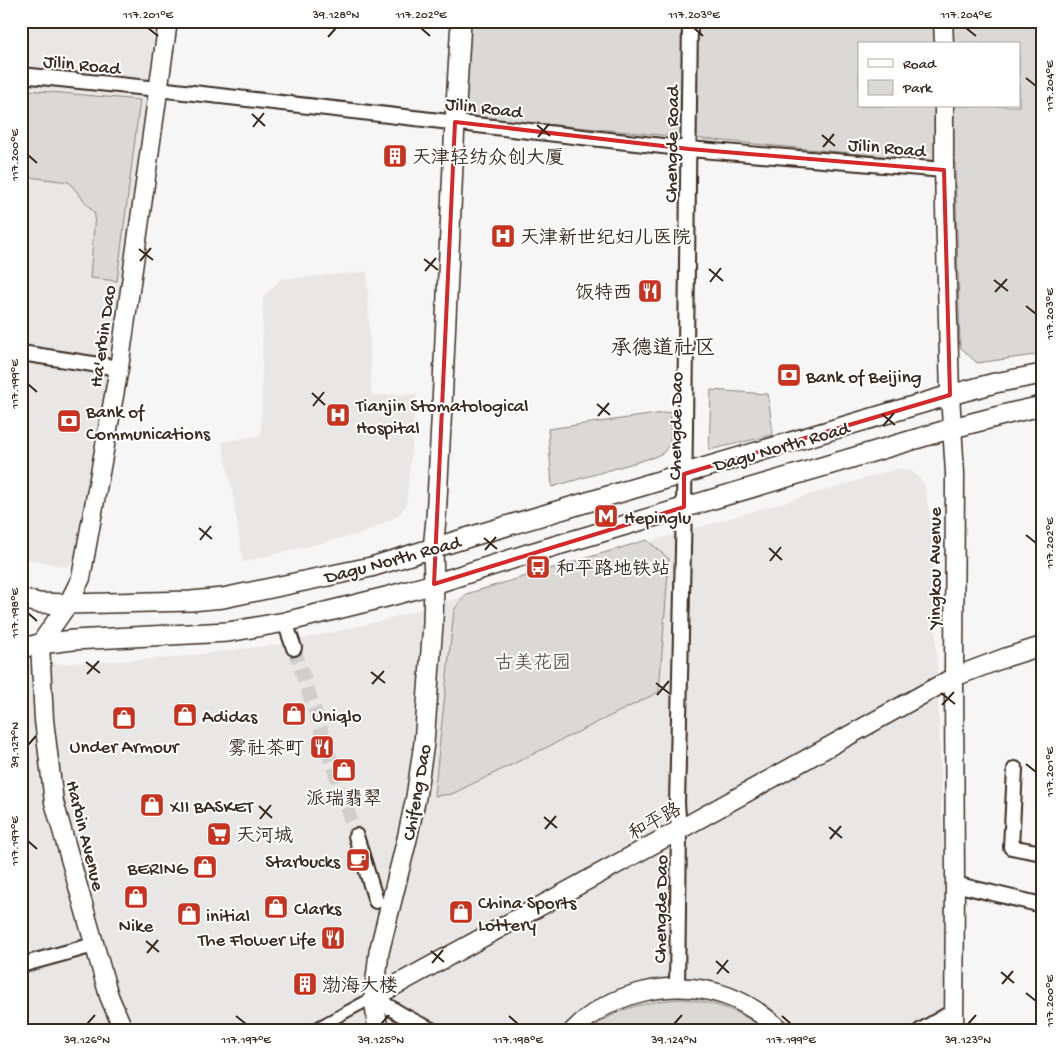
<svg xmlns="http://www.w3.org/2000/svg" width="1063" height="1052" viewBox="0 0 1063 1052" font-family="'Gochi Hand','LXGW WenKai TC',sans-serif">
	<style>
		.built { fill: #e9e7e6 }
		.green { fill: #dbd9d6; stroke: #8b827a; fill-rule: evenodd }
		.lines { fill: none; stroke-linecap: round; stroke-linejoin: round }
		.minor-tunnel { stroke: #d1cdcb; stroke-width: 14; stroke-dasharray: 14 7; stroke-linecap: butt }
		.pedestrian-casing { stroke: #3b2a1e; stroke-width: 14 }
		.minor-casing { stroke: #3b2a1e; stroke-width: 18 }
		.tertiary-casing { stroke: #3b2a1e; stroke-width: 21 }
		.secondary-casing { stroke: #3b2a1e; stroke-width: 22 }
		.pedestrian { stroke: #fff; stroke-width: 10 }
		.minor { stroke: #fff; stroke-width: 14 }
		.tertiary { stroke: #fff; stroke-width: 18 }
		.secondary { stroke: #fff; stroke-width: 19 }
		.marked { fill: none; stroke: #d62828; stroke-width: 4; stroke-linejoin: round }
		.ticks { fill: none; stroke: #3b2a1e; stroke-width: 2 }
		.labels { text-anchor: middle; stroke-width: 4; stroke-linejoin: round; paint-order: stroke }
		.street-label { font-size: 19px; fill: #3b2a1e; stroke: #fff }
		.poi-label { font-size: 19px; fill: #3b2a1e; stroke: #fff; text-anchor: start }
		.park-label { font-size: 19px; fill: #63564c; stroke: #fff }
		.quarter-label { font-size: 21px; fill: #3b2a1e; stroke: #fff }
		.neatline { fill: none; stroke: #3b2a1e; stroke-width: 2 }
		.ticks-label { font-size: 12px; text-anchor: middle; fill: #3b2a1e }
	</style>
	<rect width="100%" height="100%" fill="#f7f6f6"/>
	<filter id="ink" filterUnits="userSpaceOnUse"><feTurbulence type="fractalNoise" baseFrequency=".02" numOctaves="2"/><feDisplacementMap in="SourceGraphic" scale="10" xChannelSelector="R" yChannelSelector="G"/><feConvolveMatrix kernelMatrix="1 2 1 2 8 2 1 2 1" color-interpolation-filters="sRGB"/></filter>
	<g filter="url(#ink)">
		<g class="built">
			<polygon points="21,21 161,21 109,376 79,556 67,567 21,558"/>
			<polygon points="367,272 372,395 417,394 406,506 396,517 363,533 243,562 232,490 222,442 261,435 263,297 281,279"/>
			<polygon points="900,468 912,471 924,483 932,527 949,1008 907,1031 798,1031 765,1005 751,997 729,986 709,982 615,992 592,1003 577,1014 559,1031 21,1031 21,666 171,658 280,644 377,622"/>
		</g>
		<g class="green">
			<path d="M465,21H1042V354L977,363L960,347L955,163L461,116ZM859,44H1019V106H859Z"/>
			<polygon points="28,90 140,100 117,281 90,278 95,214 69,182 21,176 21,149"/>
			<polygon points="711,390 768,394 773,435 709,450"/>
			<polygon points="671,412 670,444 663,453 654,457 552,487 548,429"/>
			<polygon points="647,540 669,559 659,692 452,794 434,796 454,610 466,594"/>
			<path d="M681,999C713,1002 741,1010 766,1031H590C615,1008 648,1001 681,999Z"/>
		</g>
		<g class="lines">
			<polyline class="minor-tunnel" points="294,648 356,836"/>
			<defs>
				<polyline id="pedestrian" points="311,1031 374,997"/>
				<g id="minor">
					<polyline points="21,75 158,89 689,149 944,170"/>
					<polyline points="21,353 119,368"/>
					<polyline points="285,622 294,648"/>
					<polyline points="1015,769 1011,847 1042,853"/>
					<polyline points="356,836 376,901"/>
					<polyline points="955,884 1042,905"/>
					<polyline points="21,965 94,945"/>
					<polyline points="677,988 679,830 677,803 684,507 690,21"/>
					<path d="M374,997C394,1011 411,1021 434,1031"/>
					<polyline points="920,1031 954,1011"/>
				</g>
				<g id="tertiary">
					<polyline points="943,21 944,44"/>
					<polyline points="944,106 944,170 950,395 955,473 954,677 955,884 954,1031"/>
					<polyline points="374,997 679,830 954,677 1007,657 1042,646"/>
					<polyline points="124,1031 109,996 54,802 44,720 40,644 68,604 81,578 119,368 168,21"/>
					<path d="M573,1031C611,991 675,977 727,996C747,1003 765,1016 781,1031"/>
				</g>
				<g id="secondary">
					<polyline points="21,599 39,603 68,604 191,601 223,598 371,567 476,535 950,395 995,383 1042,374"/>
					<polyline points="21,648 40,644 73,640 228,632 285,622 386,597 434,584 531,553 953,428 1015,412 1042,406"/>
					<polyline points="378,1031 374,997 379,952 407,839 416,797 424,743 433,624 434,584 433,549 436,519 442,405 455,122 461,21"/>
				</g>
			</defs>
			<use href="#pedestrian" class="pedestrian-casing"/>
			<use href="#minor" class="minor-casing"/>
			<use href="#tertiary" class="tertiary-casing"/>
			<use href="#secondary" class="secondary-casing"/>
			<use href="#pedestrian" class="pedestrian"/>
			<use href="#minor" class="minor"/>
			<use href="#tertiary" class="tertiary"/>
			<use href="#secondary" class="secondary"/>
		</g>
	</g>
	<path class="marked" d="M455,122L689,149L944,170L950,395L684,474V507L434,584Z"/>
	<path class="ticks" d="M148,28L158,36M421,28L430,36M694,28L703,36M966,28L976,36M328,37L336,28M1026,78L1036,86M252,114L265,126M537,125L550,136M253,127L264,113M822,135L835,146M538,137L549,124M823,147L834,134M28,155L37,163M139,249L153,260M424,259L438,270M140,261L151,248M709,269L723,281M425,271L436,258M994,280L1008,291M710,282L721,268M995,292L1007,279M1026,306L1036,314M28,384L37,392M312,393L325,405M597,404L610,415M313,406L324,392M882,414L895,425M598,416L609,403M883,426L894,413M199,528L212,539M1026,535L1036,543M484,538L497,549M200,540L211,526M769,548L782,560M485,550L496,537M770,561L781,547M28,613L37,621M86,662L100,673M371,672L385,683M87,674L99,661M656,683L670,694M372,684L384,671M941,693L955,704M657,695L669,681M942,705L954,692M28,745L36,736M1026,764L1036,772M259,806L272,818M544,817L557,828M260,819L271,805M829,827L842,838M545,829L556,816M830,839L841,826M28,841L37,849M146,941L159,952M431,951L444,962M147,953L158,940M716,961L729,973M432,963L443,950M1001,972L1014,983M717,974L728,960M1002,984L1013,971M1026,993L1036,1001M236,1016L246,1024M509,1016L518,1024M782,1016L791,1024M87,1024L95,1015M381,1024L389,1015M674,1024L682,1015M968,1024L976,1015"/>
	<defs>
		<symbol id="building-square" viewBox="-11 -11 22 22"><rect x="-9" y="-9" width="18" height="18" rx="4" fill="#c8321e" stroke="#fff"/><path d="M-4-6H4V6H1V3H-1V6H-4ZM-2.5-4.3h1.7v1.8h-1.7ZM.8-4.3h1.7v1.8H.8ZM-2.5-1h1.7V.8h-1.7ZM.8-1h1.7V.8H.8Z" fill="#fff"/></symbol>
		<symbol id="hospital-square" viewBox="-11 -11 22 22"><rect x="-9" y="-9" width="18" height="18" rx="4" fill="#c8321e" stroke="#fff"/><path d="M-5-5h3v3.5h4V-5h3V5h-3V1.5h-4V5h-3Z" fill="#fff"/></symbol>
		<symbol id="restaurant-square" viewBox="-11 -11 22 22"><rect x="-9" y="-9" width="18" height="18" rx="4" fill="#c8321e" stroke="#fff"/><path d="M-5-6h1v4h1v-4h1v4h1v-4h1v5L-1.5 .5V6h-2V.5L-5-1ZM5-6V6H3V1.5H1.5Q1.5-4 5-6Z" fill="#fff"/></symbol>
		<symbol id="bank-square" viewBox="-11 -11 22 22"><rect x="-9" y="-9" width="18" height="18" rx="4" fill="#c8321e" stroke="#fff"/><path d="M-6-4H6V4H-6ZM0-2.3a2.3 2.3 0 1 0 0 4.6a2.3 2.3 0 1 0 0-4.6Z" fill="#fff"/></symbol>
		<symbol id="metro-square" viewBox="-11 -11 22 22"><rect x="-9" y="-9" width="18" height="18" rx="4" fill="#c8321e" stroke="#fff"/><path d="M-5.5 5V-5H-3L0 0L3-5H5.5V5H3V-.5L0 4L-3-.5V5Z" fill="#fff"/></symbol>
		<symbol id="bus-square" viewBox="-11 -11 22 22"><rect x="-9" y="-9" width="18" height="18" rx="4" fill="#c8321e" stroke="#fff"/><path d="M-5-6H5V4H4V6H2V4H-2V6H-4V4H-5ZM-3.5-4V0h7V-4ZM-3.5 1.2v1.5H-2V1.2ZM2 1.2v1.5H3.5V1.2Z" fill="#fff"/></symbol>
		<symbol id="shop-square" viewBox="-11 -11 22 22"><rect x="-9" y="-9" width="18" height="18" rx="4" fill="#c8321e" stroke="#fff"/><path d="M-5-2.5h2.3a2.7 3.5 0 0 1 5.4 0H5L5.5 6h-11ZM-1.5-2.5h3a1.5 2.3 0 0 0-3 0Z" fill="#fff"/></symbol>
		<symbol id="supermarket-square" viewBox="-11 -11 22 22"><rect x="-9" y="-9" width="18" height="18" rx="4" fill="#c8321e" stroke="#fff"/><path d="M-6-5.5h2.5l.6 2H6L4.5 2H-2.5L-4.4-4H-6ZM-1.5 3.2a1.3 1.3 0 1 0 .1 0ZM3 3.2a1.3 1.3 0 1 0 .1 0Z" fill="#fff"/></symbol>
		<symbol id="cafe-square" viewBox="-11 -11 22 22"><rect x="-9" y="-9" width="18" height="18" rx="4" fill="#c8321e" stroke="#fff"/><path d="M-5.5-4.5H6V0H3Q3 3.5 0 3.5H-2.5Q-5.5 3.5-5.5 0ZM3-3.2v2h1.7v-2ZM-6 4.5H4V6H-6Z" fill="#fff"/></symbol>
	</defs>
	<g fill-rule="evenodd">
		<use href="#building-square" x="381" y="142" width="28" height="28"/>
		<use href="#hospital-square" x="489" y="222" width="28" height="28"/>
		<use href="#restaurant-square" x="636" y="277" width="28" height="28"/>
		<use href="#bank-square" x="775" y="361" width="28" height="28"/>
		<use href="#hospital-square" x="324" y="401" width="28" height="28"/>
		<use href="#bank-square" x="55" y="407" width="28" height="28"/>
		<use href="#metro-square" x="592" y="502" width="28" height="28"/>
		<use href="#bus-square" x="524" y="553" width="28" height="28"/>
		<use href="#shop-square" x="280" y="700" width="28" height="28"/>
		<use href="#shop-square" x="171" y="701" width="28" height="28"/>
		<use href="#shop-square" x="110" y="704" width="28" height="28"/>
		<use href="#restaurant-square" x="308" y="733" width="28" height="28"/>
		<use href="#shop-square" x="330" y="756" width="28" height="28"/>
		<use href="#shop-square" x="138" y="791" width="28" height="28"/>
		<use href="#supermarket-square" x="205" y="820" width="28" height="28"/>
		<use href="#cafe-square" x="344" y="846" width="28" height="28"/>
		<use href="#shop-square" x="191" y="853" width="28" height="28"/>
		<use href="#shop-square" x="122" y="883" width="28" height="28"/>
		<use href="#shop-square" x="262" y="893" width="28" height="28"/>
		<use href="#shop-square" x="447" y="898" width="28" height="28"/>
		<use href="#shop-square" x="175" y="900" width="28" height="28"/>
		<use href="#restaurant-square" x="319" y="924" width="28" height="28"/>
		<use href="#building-square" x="291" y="970" width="28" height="28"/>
	</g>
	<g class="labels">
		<g class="street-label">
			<text transform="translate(82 63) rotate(6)" y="7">Jilin Road</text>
			<text transform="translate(484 106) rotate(7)" y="7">Jilin Road</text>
			<text transform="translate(670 144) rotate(-89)" y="7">Chengde Road</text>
			<text transform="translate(887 146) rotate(5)" y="7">Jilin Road</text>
			<text transform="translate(101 336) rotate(-82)" y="7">Ha'erbin Dao</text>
			<text transform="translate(674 426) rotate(-89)" y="7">Chengde Dao</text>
			<text transform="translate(781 445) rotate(-16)" y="7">Dagu North Road</text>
			<text transform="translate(392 558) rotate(-15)" y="7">Dagu North Road</text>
			<text transform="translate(933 568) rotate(-90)" y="7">Yingkou Avenue</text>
			<text transform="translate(415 792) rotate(-80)" y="7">Chifeng Dao</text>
			<text transform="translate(654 820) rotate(-29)" y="7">和平路</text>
			<text transform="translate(87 835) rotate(76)" y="7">Harbin Avenue</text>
			<text transform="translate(659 909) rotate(-89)" y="7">Chengde Dao</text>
		</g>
		<g class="poi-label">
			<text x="412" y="163">天津轻纺众创大厦</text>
			<text x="520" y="243">天津新世纪妇儿医院</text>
			<text x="632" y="298" text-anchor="end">饭特西</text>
			<text x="806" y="382">Bank of Beijing</text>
			<text x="356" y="411">Tianjin Stomatological<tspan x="356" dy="22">Hospital</tspan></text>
			<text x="86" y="417">Bank of<tspan x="86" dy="22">Communications</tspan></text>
			<text x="624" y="523">Hepinglu</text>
			<text x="556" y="574">和平路地铁站</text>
			<text x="312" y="721">Uniqlo</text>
			<text x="202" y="722">Adidas</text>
			<text x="124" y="752" text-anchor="middle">Under Armour</text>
			<text x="304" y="754" text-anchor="end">雾社茶町</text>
			<text x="344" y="804" text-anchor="middle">派瑞翡翠</text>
			<text x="170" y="812">XII BASKET</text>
			<text x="236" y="841">天河城</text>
			<text x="340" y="867" text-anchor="end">Starbucks</text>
			<text x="188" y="874" text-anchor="end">BERING</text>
			<text x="478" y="908">China Sports<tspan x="478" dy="22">Lottery</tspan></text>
			<text x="294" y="914">Clarks</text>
			<text x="206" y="921">initial</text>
			<text x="136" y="931" text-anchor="middle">Nike</text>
			<text x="316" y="945" text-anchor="end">The Flower Life</text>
			<text x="322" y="991">渤海大楼</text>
		</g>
		<g class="park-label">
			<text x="533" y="668">古美花园</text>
		</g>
		<g class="quarter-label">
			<text x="663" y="354">承德道社区</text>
		</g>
	</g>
	<rect width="1063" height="1052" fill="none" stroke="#fff" stroke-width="55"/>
	<rect x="858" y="42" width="162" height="65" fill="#ffffff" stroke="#b1aaa5"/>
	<rect x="868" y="59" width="25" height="8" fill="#ffffff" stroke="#b1aaa5"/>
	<text x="903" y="68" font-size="15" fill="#3b2a1e">Road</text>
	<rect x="868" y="80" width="25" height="15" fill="#dbd9d6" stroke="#b1aaa5"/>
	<text x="903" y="92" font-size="15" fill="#3b2a1e">Park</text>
	<rect x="28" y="28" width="1008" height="996" class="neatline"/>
	<g class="ticks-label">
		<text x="148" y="18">117.201°E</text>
		<text x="336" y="18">39.128°N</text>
		<text x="421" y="18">117.202°E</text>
		<text x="694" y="18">117.203°E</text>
		<text x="966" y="18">117.204°E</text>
		<text transform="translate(1049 86) rotate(-90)" y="4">117.204°E</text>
		<text transform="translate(14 155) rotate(-90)" y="4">117.200°E</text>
		<text transform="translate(1049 314) rotate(-90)" y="4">117.203°E</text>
		<text transform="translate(14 384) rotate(-90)" y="4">117.199°E</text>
		<text transform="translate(1049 543) rotate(-90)" y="4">117.202°E</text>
		<text transform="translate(14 613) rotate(-90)" y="4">117.198°E</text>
		<text transform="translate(14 745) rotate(-90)" y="4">39.127°N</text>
		<text transform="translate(1049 772) rotate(-90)" y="4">117.201°E</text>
		<text transform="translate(14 841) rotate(-90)" y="4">117.197°E</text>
		<text transform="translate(1049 1001) rotate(-90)" y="4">117.200°E</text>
		<text x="87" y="1043">39.126°N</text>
		<text x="246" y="1043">117.197°E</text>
		<text x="381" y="1043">39.125°N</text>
		<text x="518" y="1043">117.198°E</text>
		<text x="674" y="1043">39.124°N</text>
		<text x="791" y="1043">117.199°E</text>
		<text x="968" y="1043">39.123°N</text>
	</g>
</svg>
